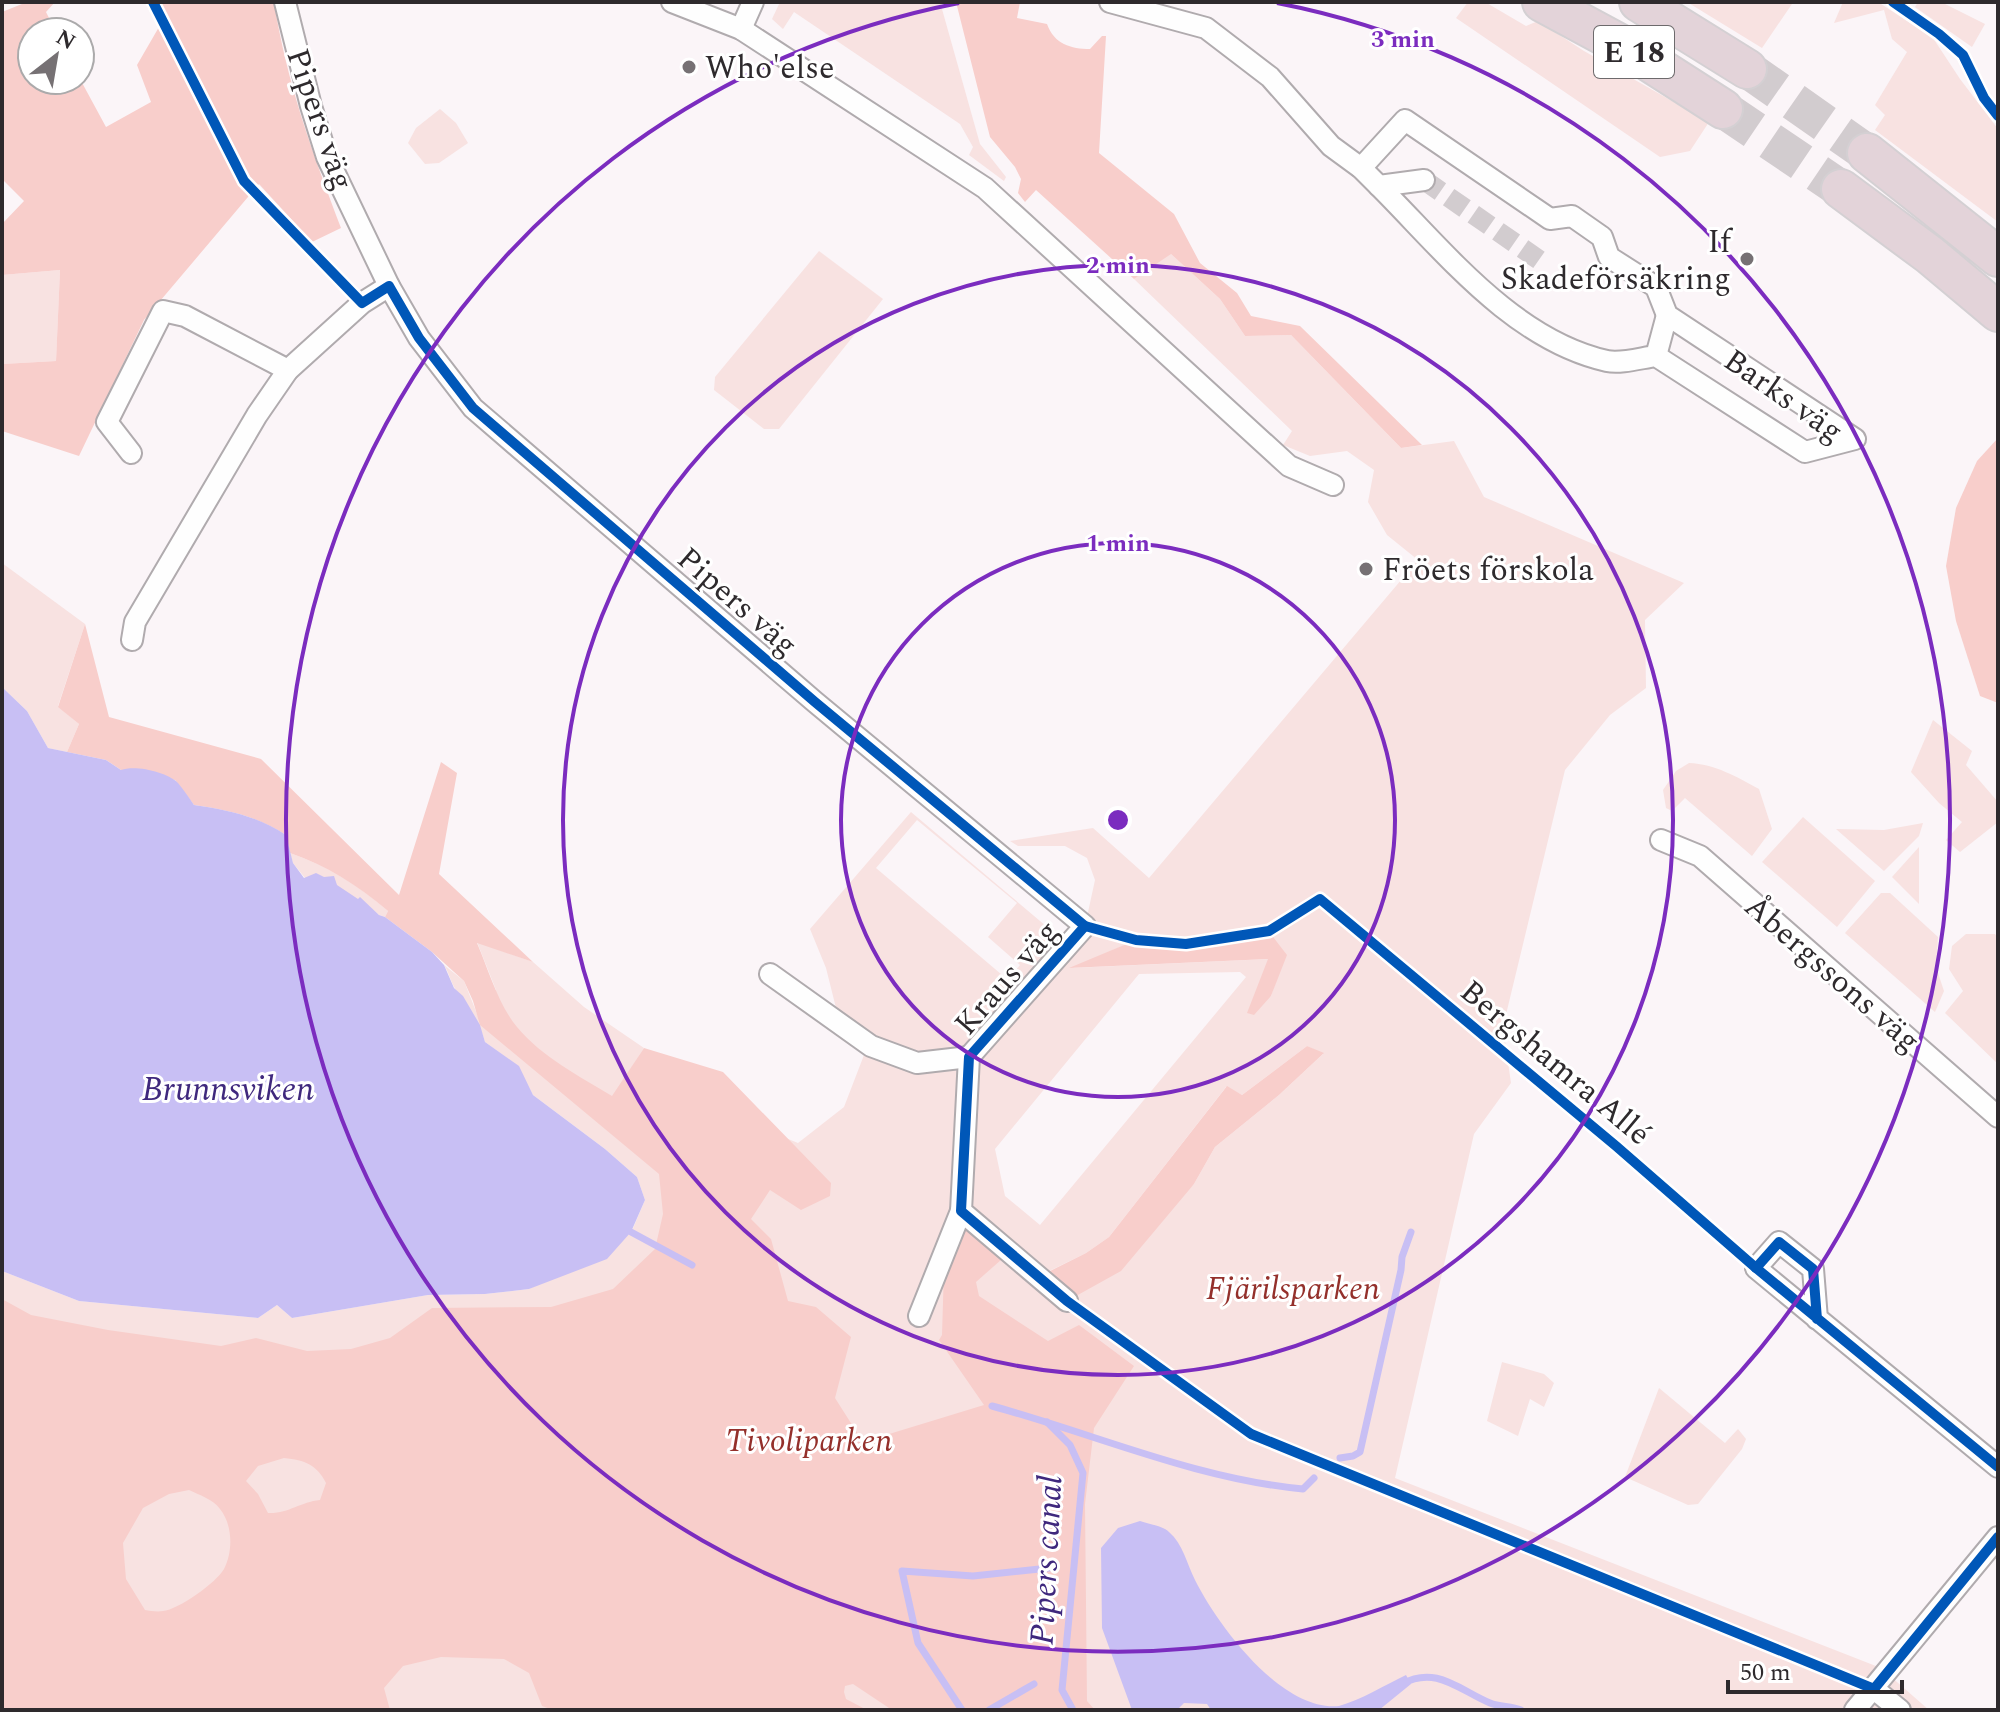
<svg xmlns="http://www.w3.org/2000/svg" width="2000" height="1712" viewBox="0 0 2000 1712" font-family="Spectral,serif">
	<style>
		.green { fill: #f8e2e1; fill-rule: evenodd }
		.forest { fill: #f8cecb; fill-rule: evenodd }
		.water { fill: #c8bff4 }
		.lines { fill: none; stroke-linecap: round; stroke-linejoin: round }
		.stream { stroke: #c8bff4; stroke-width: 7 }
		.street-tunnel { stroke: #d2cccf; stroke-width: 20; stroke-dasharray: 20 10; stroke-linecap: butt }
		.highway-tunnel { stroke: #d2cccf; stroke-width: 38; stroke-dasharray: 38 19; stroke-linecap: butt }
		.street-casing { stroke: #b0abae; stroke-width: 24 }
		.highway-casing { stroke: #d4d0d3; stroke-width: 42 }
		.street { stroke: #fefefe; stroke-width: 20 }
		.highway { stroke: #e3d3d9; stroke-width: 38 }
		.cycleway-casing { stroke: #fff; stroke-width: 15 }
		.cycleway { stroke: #0057b8; stroke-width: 10 }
		.ring { fill: none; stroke: #7b2cbf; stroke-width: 4 }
		.poi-dot { fill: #767174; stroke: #fff; stroke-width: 3 }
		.labels { text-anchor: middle; stroke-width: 6; stroke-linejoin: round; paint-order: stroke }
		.shield { fill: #fff; stroke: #6d6a6c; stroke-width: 2 }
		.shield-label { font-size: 30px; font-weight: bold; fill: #2e2a2d }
		.poi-label { font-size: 32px; fill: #2e2a2d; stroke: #fff; text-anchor: start }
		.street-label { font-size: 32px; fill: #2e2a2d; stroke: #fff }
		.park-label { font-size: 32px; font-style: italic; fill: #94302b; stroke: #fff }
		.water-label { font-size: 34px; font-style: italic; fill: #3f287d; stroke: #fff }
		.centre { fill: #7b2cbf; stroke: #fff; stroke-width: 4 }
		.ring-label { font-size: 24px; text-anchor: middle; font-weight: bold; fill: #7b2cbf; stroke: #fff; stroke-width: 6; stroke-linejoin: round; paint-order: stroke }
	</style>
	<rect width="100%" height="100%" fill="#fbf5f8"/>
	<g class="green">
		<polygon points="780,2 940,2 980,144 1006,177 1004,181 969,155 973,147 960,124 794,12 783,29 772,19"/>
		<polygon points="1468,2 1485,2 1526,26 1538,21 1584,51 1709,122 1690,151 1660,157 1456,18"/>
		<polygon points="1687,2 1814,2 1812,4 1792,4 1762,48"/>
		<polygon points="1843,2 1878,2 1933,38 1960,79 1998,129 1998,222 1875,130 1885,115 1875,105 1907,52 1892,39 1884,10 1834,23"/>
		<polygon points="1918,2 1941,2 1985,24 1972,47 1915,7"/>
		<polygon points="440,109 456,123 468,143 439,163 425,164 408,143 416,128"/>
		<polygon points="819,251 883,299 779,429 764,429 714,390 715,377"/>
		<path d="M1170,253L1220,299L1245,336L1291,335L1401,448L1454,441L1484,497L1684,583L1645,620L1646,688L1610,715L1565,770L1503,1027L1511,1083L1474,1134L1395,1478L1881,1668L1929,1710H2V1271L79,1301L258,1318L277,1305L292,1318L428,1295L485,1294L529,1289L631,1233L645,1200L637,1177L605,1149L533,1095L518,1066L485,1042C479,1021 469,1007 456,990C451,983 449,973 444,965L464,981L481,1024L496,990L477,942L533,962L584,1007L644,1048L628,1073L798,1143L844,1107L864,1055L927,1074L917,1063L881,1043L837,1012L826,968L810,929L911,812L1059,937L1085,926L1095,880L1087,858L1065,846H1018L1010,841L1093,828L1149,878L1418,560L1387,535L1368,502L1374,470L1347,451L1310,456L1283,445L1292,431L1134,279ZM917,820L1017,903L988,937L1020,965L1008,980L876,868ZM1270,933L1277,978L1271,996L1248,1013L1269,959L1072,968L1136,940L1186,944ZM1240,972L1246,977L1040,1225L1005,1196L995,1149L1139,974ZM1307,1046L1323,1054L1279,1095L1215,1147L1194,1184L1067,1301L1039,1276L1086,1253L1109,1237L1226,1087L1242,1095Z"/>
		<polygon points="60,270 56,361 2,364 2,275"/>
		<polygon points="2,563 85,624 58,706 79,724 67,752 48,748 27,711 2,687"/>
		<polygon points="1933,720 1972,751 1966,765 1998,802 1998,822 1960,852 1946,840 1962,822 1939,803 1911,772"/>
		<path d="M1689,763C1715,764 1737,777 1759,789L1772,829L1752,856L1685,798L1672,811L1666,808L1663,790L1676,771Z"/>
		<polygon points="1803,817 1875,881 1837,927 1762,862"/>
		<polygon points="1923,823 1919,836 1884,871 1836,829 1884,830"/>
		<polygon points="1919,847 1919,904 1892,877"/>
		<path d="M290,853C328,866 358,885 388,911L385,917L379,915L360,898L358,900L324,877L305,878L293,863Z"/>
		<polygon points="1881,893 1890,893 1938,937 1936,967 1944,991 1935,1012 1845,933"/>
		<polygon points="1966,934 1995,934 1998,938 1998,1064 1945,1013 1963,991 1949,969 1952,946"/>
		<polygon points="1502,1362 1544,1374 1554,1383 1544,1407 1530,1399 1518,1436 1487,1421"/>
		<polygon points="1659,1388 1725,1443 1738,1429 1746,1439 1742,1449 1698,1504 1688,1505 1625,1477"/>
	</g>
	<g class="forest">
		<path d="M27,2H55L46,12L56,32H32V80L80,79L106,127L151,102L137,65L159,27L151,2H274C287,84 312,151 341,228L312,242L259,184L144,320L79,456L2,431V364L56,361L60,270L2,275V224L24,201L2,179V12Z"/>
		<path d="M956,2H1020L1017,18L1047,24C1054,44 1071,49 1090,49L1102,36H1106L1099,153L1174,214L1200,263L1237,293L1251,316L1300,326L1422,445L1401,448L1291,335L1245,336L1220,299L1171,254L1134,279L1036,190L1025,202L1018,193L1021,179L1015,167L990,137Z"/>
		<polygon points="1998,438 1998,703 1980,696 1956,621 1946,566 1956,508 1977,461"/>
		<path d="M85,624L109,717L261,759L399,895L441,762L457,773L439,874L533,962L477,943C489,971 498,1004 517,1027C542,1057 579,1076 612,1096L644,1048L723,1072L831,1183L830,1196L801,1210L770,1190L751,1219L771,1239L788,1301L816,1307L851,1337L835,1398L863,1442L984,1405L939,1340L942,1335L944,1269L961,1211L1010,1252L976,1282L979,1296L1048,1341L1079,1325L1134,1366L1094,1428L1085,1504L1087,1701L1095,1710H892L853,1684L845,1686L844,1692L846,1699L867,1710H553L542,1706L529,1673L504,1659L441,1657L403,1666L384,1688L390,1710H2V1299L31,1315L108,1330L221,1346L256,1338L307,1351L351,1349L390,1338L432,1308L551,1307L613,1289L655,1249L663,1214L659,1174L480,1025L473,1001L464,981L432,952L385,917L388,911C357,885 328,866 290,853L286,835C257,816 227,810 194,805L175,780L121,770L106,760L67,752L79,724L58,707ZM284,1458C305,1460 317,1465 326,1483L320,1500C300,1502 288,1514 268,1513L258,1494L246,1481L258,1466ZM189,1490C199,1495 213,1499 220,1509C233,1525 233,1552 224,1569C217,1582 178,1610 163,1611C158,1612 150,1611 145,1610L126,1579L123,1543L143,1508L169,1494Z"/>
		<polygon points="1270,933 1287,955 1271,996 1254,1015 1247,1013 1268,959 1069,968 1136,940 1186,944"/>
		<polygon points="1307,1046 1324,1053 1279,1095 1215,1147 1194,1184 1121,1271 1067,1301 1038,1277 1086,1253 1109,1237 1227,1086 1242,1095"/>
	</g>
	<g class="water">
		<path d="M2,687L27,711L48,748L106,760L121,770C136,765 167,772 178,783C184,790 189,798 194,805C228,810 257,816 286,835L293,863L304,878L316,873L324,877L334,876L337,885L358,899L360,897L379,915L385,917L432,952L444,965L454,988L463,996L480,1025L485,1042L519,1066L533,1095L605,1149L637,1177L645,1200L631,1232L607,1259L529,1289L485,1294L428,1295L292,1318L277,1305L258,1318L79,1301L2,1271Z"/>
		<path d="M1140,1521C1149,1524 1163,1526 1169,1532C1183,1544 1187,1564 1195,1580C1217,1624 1281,1712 1339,1706C1361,1700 1385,1685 1406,1675L1411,1684L1379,1710H1211L1207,1704L1184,1703L1177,1710H1132L1102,1628L1101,1548L1118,1528Z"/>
	</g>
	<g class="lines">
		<g class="stream">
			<polyline points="631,1232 692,1265"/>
			<path d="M992,1406C1095,1434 1196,1479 1303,1489L1314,1478"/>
			<polyline points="1047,1422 1070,1445 1083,1473 1062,1690 1073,1710"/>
			<polyline points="1340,1458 1353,1456 1360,1452 1401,1270 1402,1257 1411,1232"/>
			<path d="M1402,1684C1436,1665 1459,1690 1490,1703C1500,1707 1511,1706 1521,1710"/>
			<polyline points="962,1710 918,1643 902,1571 973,1576 1049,1568"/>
			<polyline points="989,1710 1034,1684"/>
		</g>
		<polyline class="street-tunnel" points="1424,180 1542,262"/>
		<g class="highway-tunnel">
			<polyline points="1747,69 1867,153"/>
			<polyline points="1723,109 1841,189"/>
		</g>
		<defs>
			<g id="street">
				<polyline points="285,2 311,106 327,157 389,286 419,338 473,408 815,702 1085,926 969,1057 961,1211 1067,1301"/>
				<polyline points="672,2 741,29 985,188 1289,466 1333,485"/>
				<polyline points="1110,2 1206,28 1270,77 1331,146 1361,168 1379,186 1424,180"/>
				<polyline points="741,29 753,2"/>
				<path d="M1361,168L1405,120L1550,219L1572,216L1602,237L1609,257L1656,287L1667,315L1855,439L1805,452L1656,356C1641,358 1621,364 1607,361C1513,340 1444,251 1379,186"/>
				<polyline points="1656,356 1667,315"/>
				<polyline points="131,453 107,422 163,311 185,316 288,370"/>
				<polyline points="132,640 135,622 257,415 288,370 362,303 389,286"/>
				<polyline points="1661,840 1700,856 1998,1117"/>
				<polyline points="770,974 871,1046 917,1063 969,1057"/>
				<polyline points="919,1316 961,1211"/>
				<polyline points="1817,1319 1813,1269 1779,1242 1756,1268 1998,1467"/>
				<polyline points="1874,1689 1900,1710"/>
				<polyline points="1855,1710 1998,1537"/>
			</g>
			<g id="highway">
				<polyline points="1542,2 1631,50 1723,109"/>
				<polyline points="1639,2 1747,69"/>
				<polyline points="1867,153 1998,257"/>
				<polyline points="1841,189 1930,255 1998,312"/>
			</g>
		</defs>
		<use href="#street" class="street-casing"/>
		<use href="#highway" class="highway-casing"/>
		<use href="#street" class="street"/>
		<use href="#highway" class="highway"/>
		<defs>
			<g id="cycleway">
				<polyline points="153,2 244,181 362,303 389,286 419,338 473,408 815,702 1085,926 1136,940 1186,944 1269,931 1320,899 1616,1146 1756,1268"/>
				<polyline points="1893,2 1939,34 1963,55 1984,98 1998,116"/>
				<polyline points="1085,926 969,1057 961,1211 1067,1301 1251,1434 1874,1689 1998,1537"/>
				<polyline points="1817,1319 1813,1269 1779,1242 1756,1268 1998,1467"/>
			</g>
		</defs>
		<use href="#cycleway" class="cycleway-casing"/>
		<use href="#cycleway" class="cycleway"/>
	</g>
	<g class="ring">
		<circle cx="1118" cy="820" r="277"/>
		<circle cx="1118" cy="820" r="555"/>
		<path d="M1277 3A832 832 0 1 1 959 3"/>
	</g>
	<g class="poi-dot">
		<circle cx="689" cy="67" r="8"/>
		<circle cx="1747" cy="259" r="8"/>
		<circle cx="1366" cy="569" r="8"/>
	</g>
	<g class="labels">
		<rect class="shield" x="1594" y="26" width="80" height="52" rx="6"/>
		<g class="shield-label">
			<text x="1634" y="62">E 18</text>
		</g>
		<g class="poi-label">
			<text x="705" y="78">Who'else</text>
			<text x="1731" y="252" text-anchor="end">If<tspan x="1731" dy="37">Skadeförsäkring</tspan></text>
			<text x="1382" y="580">Fröets förskola</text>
		</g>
		<g class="street-label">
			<text transform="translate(321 119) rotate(71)" y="11">Pipers väg</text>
			<text transform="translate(1784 395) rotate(35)" y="11">Barks väg</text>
			<text transform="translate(738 601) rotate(41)" y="11">Pipers väg</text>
			<text transform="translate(1833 973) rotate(41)" y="11">Åbergssons väg</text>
			<text transform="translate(1006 977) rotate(-49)" y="11">Kraus väg</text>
			<text transform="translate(1556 1062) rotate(40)" y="11">Bergshamra Allé</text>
		</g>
		<g class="park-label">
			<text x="1293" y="1299">Fjärilsparken</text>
			<text x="809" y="1451">Tivoliparken</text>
		</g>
		<g class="water-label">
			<text x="228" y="1100">Brunnsviken</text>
			<text transform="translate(1045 1560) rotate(-87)" y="12">Pipers canal</text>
		</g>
	</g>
	<circle cx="1118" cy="820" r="12" class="centre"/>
	<g class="ring-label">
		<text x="1403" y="47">3 min</text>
		<text x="1118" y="273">2 min</text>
		<text x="1118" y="551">1 min</text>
	</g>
	<rect width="2000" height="1712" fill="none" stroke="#2e2a2d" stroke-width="8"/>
	<g transform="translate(56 56) rotate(31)"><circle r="38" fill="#ffffff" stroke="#abaaab" stroke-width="2"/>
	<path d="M0-6L14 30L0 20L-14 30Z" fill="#767174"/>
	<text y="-12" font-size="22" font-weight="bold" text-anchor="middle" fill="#2e2a2d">N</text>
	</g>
	<path d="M1728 1680v12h174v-12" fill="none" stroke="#2e2a2d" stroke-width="4"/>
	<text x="1740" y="1680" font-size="24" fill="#2e2a2d" stroke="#ffffff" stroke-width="6" paint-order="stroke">50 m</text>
</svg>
